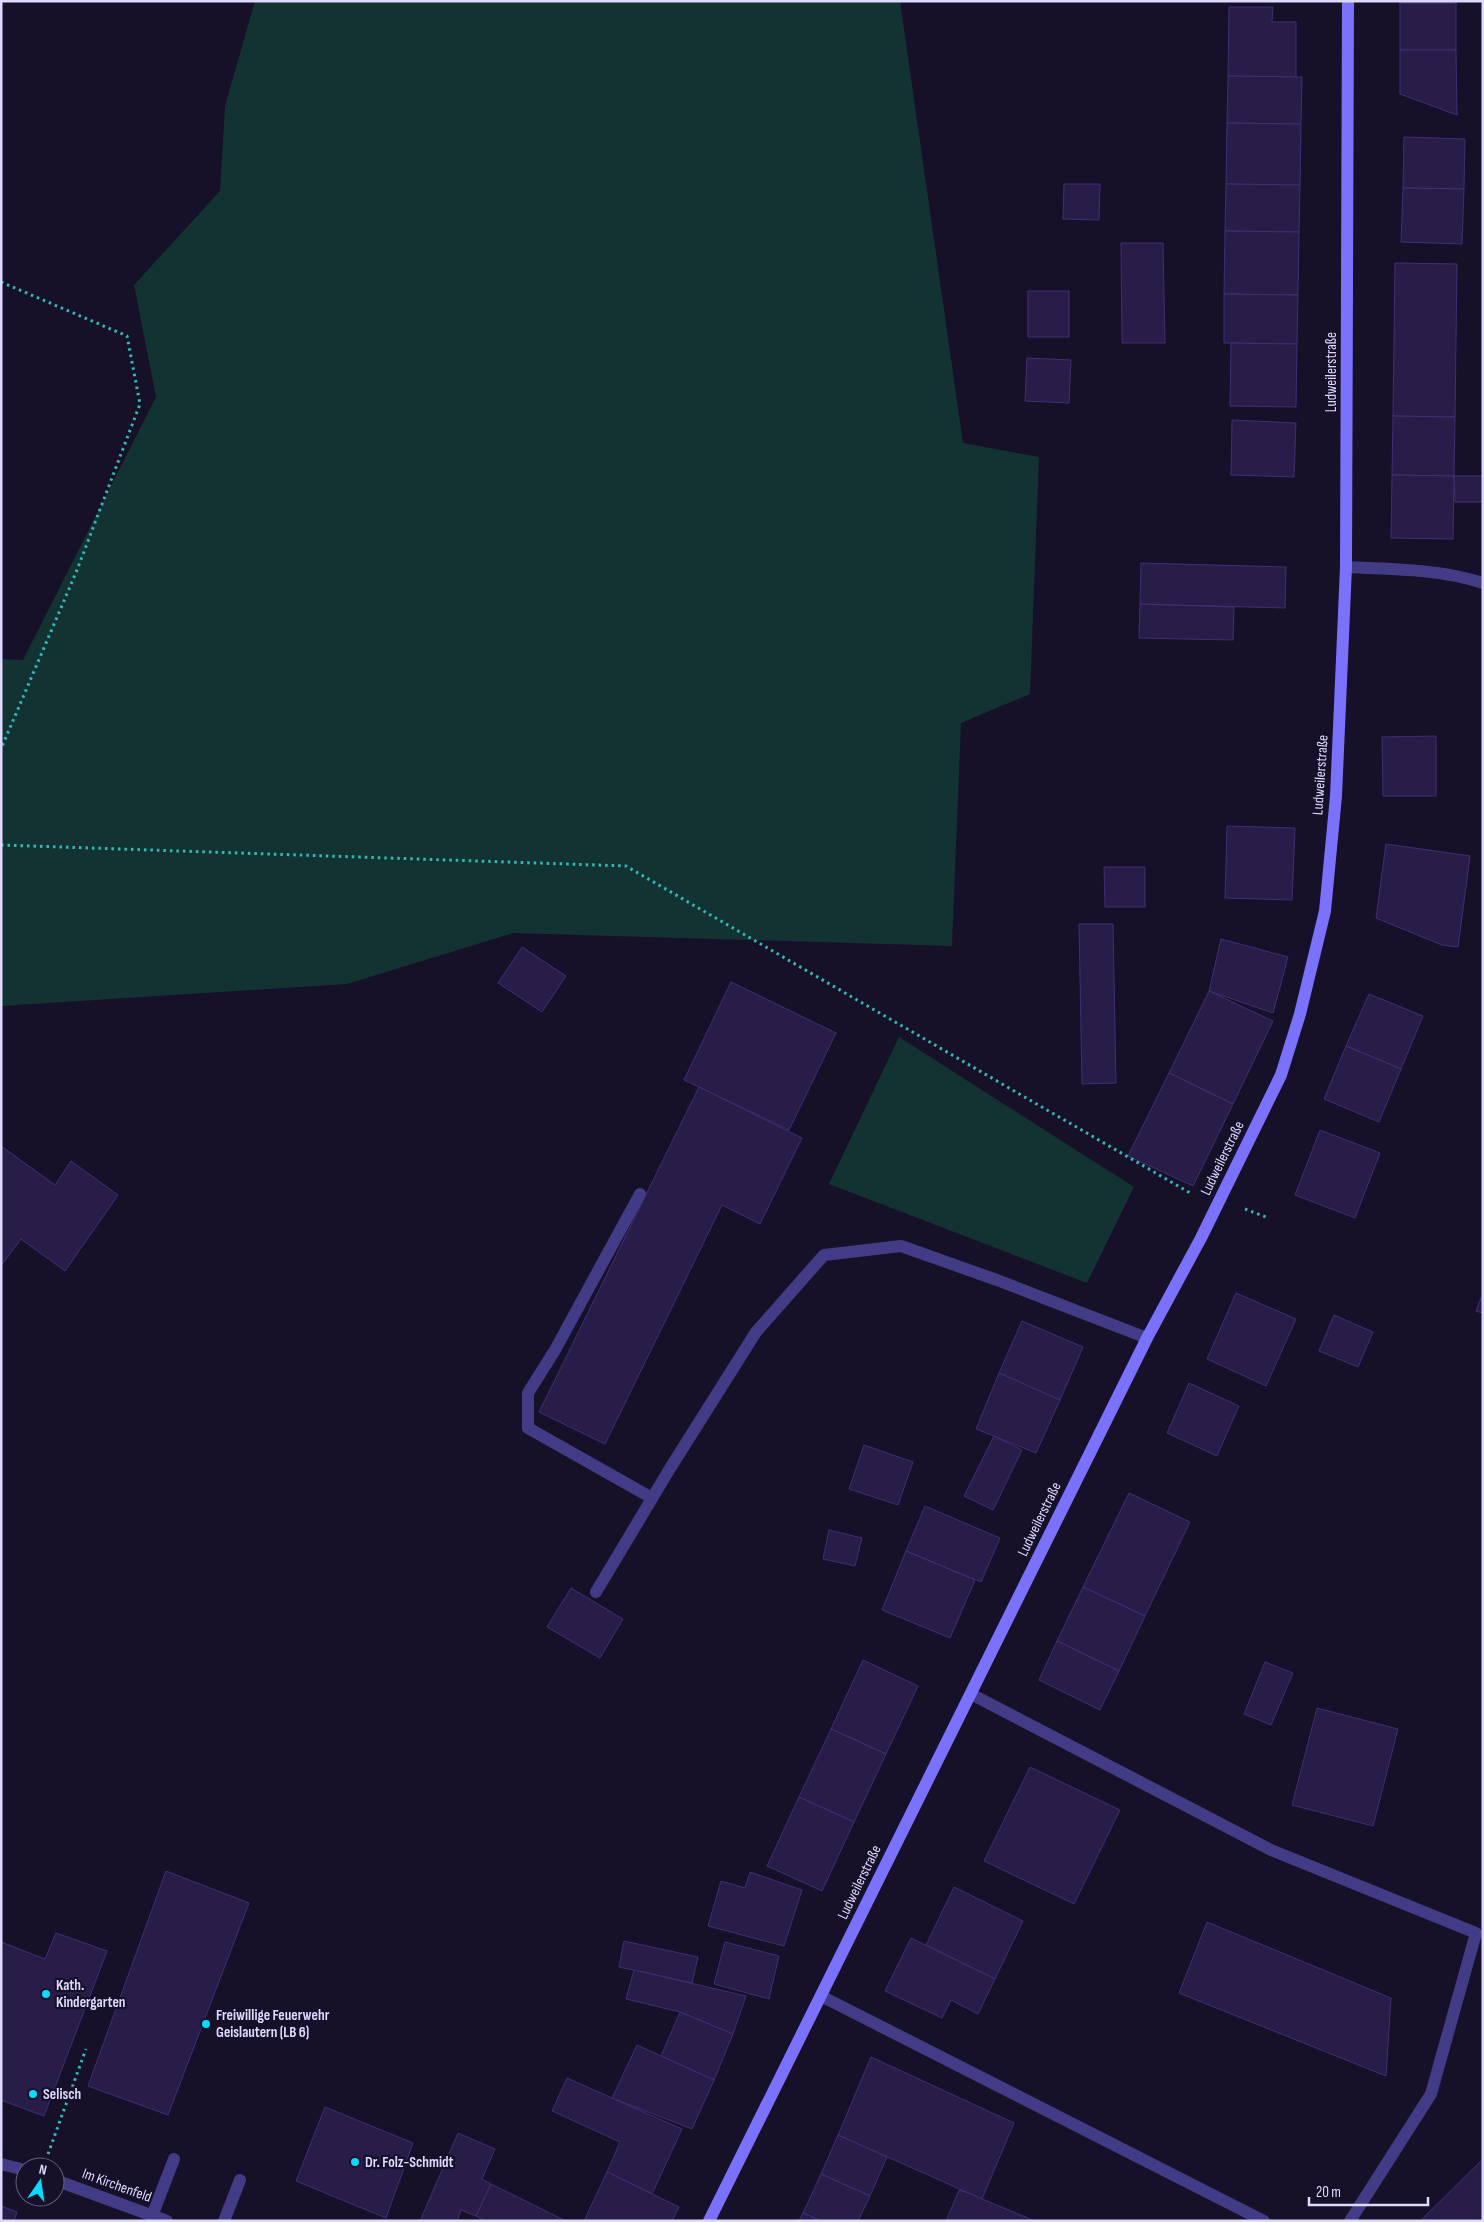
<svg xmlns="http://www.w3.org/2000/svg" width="1484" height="2222" viewBox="0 0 1484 2222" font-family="'Sofia Sans Condensed',sans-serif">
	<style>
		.green { fill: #133333 }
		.building { fill: #281d49; stroke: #402f75 }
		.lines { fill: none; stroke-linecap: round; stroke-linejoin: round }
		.path { stroke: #31bab7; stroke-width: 3; stroke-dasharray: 2.5 4; stroke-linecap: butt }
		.service { stroke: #423c87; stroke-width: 12 }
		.minor { stroke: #423c87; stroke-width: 12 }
		.secondary { stroke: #7a71fd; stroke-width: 12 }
		.poi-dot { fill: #07dafc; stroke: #161029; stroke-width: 2 }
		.labels { text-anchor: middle; stroke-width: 4.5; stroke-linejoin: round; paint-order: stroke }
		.street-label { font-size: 15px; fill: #ded9ff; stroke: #161029 }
		.poi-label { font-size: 15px; font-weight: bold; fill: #ded9ff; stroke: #161029; text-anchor: start }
	</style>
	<rect width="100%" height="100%" fill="#161029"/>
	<g class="green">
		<polygon points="255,1 900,1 963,443 1039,457 1030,694 961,723 952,946 513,933 347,984 1,1006 1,659 23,660 156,397 134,285 220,191 225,106"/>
		<polygon points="899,1037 1134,1187 1087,1283 829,1184"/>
	</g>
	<g class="building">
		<rect x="1400" y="1" width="56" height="2"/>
		<rect x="1400" y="3" width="56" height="47"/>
		<polygon points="1229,7 1273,7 1272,22 1296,22 1296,77 1228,76"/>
		<polygon points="1400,50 1456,50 1457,115 1400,94"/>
		<polygon points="1228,76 1302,77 1301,124 1227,123"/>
		<polygon points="1227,123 1301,124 1300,185 1226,184"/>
		<polygon points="1404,137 1465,139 1464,189 1403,188"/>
		<polygon points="1064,184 1100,184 1099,220 1063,219"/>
		<polygon points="1226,184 1300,185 1299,232 1225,231"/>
		<polygon points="1403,188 1464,189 1462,244 1401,242"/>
		<polygon points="1225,231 1299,232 1298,295 1224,294"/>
		<polygon points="1121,243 1163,243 1165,343 1122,343"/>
		<polygon points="1395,263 1457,264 1455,417 1393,416"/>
		<rect x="1028" y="291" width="41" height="46"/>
		<polygon points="1224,294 1298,295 1297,344 1224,343"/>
		<polygon points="1231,343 1297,344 1296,407 1230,406"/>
		<polygon points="1027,358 1071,360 1069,403 1025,401"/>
		<polygon points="1393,416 1455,417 1454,476 1392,475"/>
		<polygon points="1232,420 1296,423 1294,477 1231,475"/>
		<polygon points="1392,475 1454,476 1453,539 1391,538"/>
		<polygon points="1454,476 1483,476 1483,502 1455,502"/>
		<polygon points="1141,563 1286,567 1285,608 1140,604"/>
		<polygon points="1140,604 1234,607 1233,640 1139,638"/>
		<polygon points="1436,736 1436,796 1383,796 1382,737"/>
		<polygon points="1227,826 1295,828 1292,900 1225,898"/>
		<polygon points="1386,844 1470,856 1458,947 1442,945 1376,918"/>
		<polygon points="1104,867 1145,867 1145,907 1105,907"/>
		<polygon points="1079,924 1113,924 1116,1083 1082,1084"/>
		<polygon points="1221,939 1288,957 1273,1013 1209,991"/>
		<polygon points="522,947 566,976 542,1012 498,983"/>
		<polygon points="731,982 836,1033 789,1130 684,1080"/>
		<polygon points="1209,991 1273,1021 1233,1104 1169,1073"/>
		<polygon points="1369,994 1423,1016 1401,1069 1346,1046"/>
		<polygon points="1346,1046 1401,1069 1379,1122 1324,1099"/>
		<polygon points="1169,1073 1233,1104 1193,1186 1128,1156"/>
		<polygon points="699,1087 802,1138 760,1224 722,1205 605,1444 539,1412"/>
		<polygon points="1320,1130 1380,1153 1355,1218 1295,1195"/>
		<polygon points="1,1146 55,1185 71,1161 118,1195 65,1271 21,1239 1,1266"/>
		<polygon points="1236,1293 1296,1319 1266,1386 1207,1359"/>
		<polygon points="1483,1293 1483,1313 1476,1311"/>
		<polygon points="1334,1315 1373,1332 1358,1367 1319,1351"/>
		<polygon points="1022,1321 1083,1347 1060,1400 999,1373"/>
		<polygon points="999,1373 1060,1400 1036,1453 976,1429"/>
		<polygon points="1189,1383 1239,1406 1217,1456 1167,1433"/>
		<polygon points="994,1436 1022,1450 993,1510 964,1496"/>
		<polygon points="864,1445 913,1462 898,1505 849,1489"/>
		<polygon points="1129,1493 1190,1522 1145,1616 1083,1587"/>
		<polygon points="925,1506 1000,1538 981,1582 906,1551"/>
		<polygon points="829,1530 862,1538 855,1566 823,1559"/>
		<polygon points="906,1551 975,1580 950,1638 882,1610"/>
		<polygon points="1083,1587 1145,1616 1119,1671 1057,1641"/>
		<polygon points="571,1588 623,1619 600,1658 547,1627"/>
		<polygon points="1057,1641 1119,1671 1100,1710 1039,1680"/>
		<polygon points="863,1660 918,1686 886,1754 831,1729"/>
		<polygon points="1265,1662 1293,1673 1271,1725 1244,1714"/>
		<polygon points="1317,1708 1398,1729 1373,1826 1292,1805"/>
		<polygon points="831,1729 886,1754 854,1822 799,1797"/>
		<polygon points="1030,1767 1120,1810 1074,1904 984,1861"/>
		<polygon points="799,1797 854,1822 822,1891 767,1866"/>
		<polygon points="166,1871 249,1903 168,2115 88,2086"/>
		<polygon points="750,1872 802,1890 784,1946 708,1926 721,1881 745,1888"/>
		<polygon points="954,1887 1023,1921 995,1979 926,1945"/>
		<polygon points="1207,1922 1391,1998 1386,2076 1179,1993"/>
		<polygon points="56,1933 107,1951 44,2116 1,2100 1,1942 45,1959"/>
		<polygon points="911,1938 995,1979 978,2014 951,2000 942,2018 885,1991"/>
		<polygon points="624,1941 698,1957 692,1983 619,1967"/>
		<polygon points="725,1942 779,1956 769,1999 714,1984"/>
		<polygon points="634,1970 746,1996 733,2034 680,2012 626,1999"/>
		<polygon points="680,2012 733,2034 714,2080 661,2056"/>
		<polygon points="637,2045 714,2080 692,2129 612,2098"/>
		<polygon points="871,2057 1014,2123 982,2199 838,2135"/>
		<polygon points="567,2078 682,2129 652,2194 607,2172 620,2142 552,2111"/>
		<polygon points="325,2107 413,2143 386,2218 296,2181"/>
		<polygon points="458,2133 495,2149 482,2179 491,2184 476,2216 461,2210 457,2221 420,2221"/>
		<polygon points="838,2135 887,2157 870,2196 821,2174"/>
		<polygon points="1483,2159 1482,2221 1420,2221"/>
		<polygon points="607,2172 679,2207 672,2221 584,2221"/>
		<polygon points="821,2174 870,2196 858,2221 821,2221 803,2213"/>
		<polygon points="491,2184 566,2221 485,2221 476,2216"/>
		<polygon points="959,2190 968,2193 1035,2221 946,2221"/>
		<polygon points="1,2206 17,2212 14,2221 1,2221"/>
		<polygon points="803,2213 821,2221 799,2221"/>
	</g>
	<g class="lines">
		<g class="path">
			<polyline points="1,282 127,336 140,404 77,570 1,749"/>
			<polyline points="1,845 626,866 1192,1194"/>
			<polyline points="1245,1209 1266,1217"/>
			<polyline points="48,2154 86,2049"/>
		</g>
		<g class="service">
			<path d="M1346,567C1392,569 1440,569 1483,583"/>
			<polyline points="640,1194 555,1350 528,1393 528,1428 652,1498"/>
			<polyline points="596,1592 669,1470 756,1332 824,1255 901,1246 997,1280 1147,1338"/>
			<polyline points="971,1694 1271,1850 1476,1933 1431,2094 1350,2221"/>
			<polyline points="821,1996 1264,2221"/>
			<polyline points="152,2216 174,2159"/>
			<polyline points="224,2221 240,2180"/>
		</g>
		<g class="minor">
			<polyline points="1,2164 25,2170"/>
			<polyline points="55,2180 167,2221"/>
		</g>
		<polyline class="secondary" points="709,2221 1147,1338 1201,1238 1281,1075 1300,1014 1325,911 1336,796 1346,567 1348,1"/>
	</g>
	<g class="poi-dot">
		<circle cx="46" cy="1994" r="5"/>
		<circle cx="206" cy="2024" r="5"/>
		<circle cx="33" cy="2094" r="5"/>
		<circle cx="355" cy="2162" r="5"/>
	</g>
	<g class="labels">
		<g class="street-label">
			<text transform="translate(1331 372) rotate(-90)" y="5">Ludweilerstraße</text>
			<text transform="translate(1320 775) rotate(-86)" y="5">Ludweilerstraße</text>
			<text transform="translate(1222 1158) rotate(-64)" y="5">Ludweilerstraße</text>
			<text transform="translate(1039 1519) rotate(-64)" y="5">Ludweilerstraße</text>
			<text transform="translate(859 1882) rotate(-64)" y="5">Ludweilerstraße</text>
			<text transform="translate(117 2185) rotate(20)" y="5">Im Kirchenfeld</text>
		</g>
		<g class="poi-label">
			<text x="56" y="1990">Kath.<tspan x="56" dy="17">Kindergarten</tspan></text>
			<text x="216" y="2020">Freiwillige Feuerwehr<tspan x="216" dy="17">Geislautern (LB 6)</tspan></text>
			<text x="43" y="2099">Selisch</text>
			<text x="365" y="2167">Dr. Folz-Schmidt</text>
		</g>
	</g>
	<rect width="1484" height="2222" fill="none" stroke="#ded9ff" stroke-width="5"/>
	<g transform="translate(40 2182) rotate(13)"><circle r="24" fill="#161029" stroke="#66607f"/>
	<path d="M0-4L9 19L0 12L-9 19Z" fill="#07dafc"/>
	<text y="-8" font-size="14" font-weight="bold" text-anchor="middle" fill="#ded9ff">N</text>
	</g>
	<path d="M1309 2197v8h119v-8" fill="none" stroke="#ded9ff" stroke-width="2.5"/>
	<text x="1316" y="2197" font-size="15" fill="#ded9ff" stroke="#161029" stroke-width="4" paint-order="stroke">20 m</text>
</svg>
